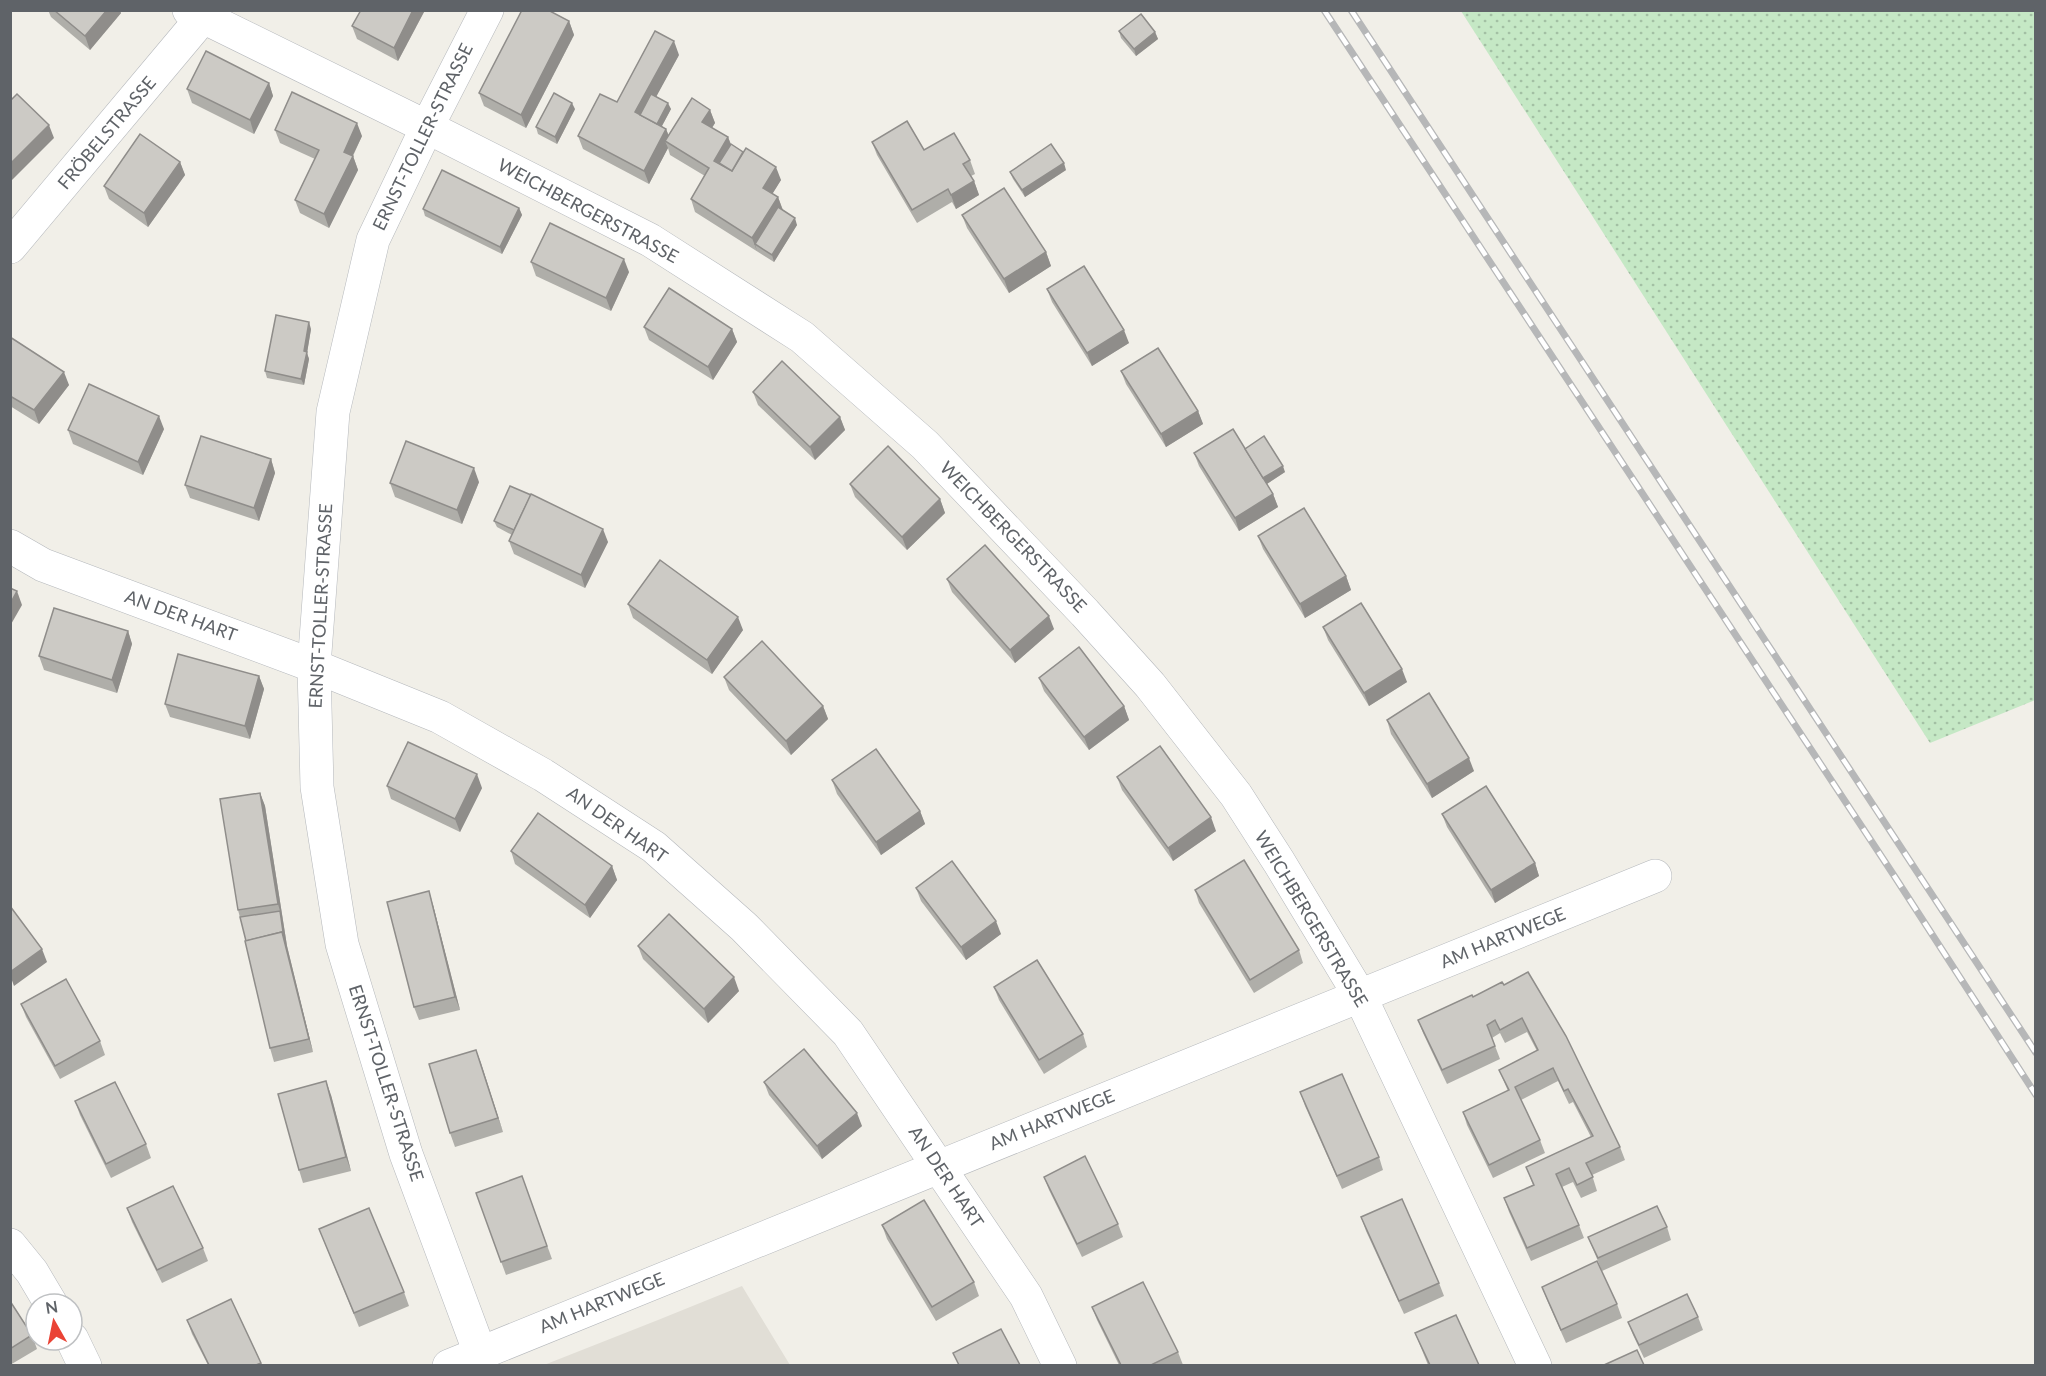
<svg xmlns="http://www.w3.org/2000/svg" width="2046" height="1376" viewBox="0 0 2046 1376" font-family="Lato,sans-serif">
	<style>
		.education { fill: #e1ded6 }
		.green { fill: url(#green-dots) }
		.lines { fill: none; stroke-linecap: round; stroke-linejoin: round }
		.minor-casing { stroke: #b5b8bc; stroke-width: 34 }
		.minor { stroke: #fff; stroke-width: 33 }
		.rail-casing { stroke: #b6b7b8; stroke-width: 7 }
		.rail { stroke: #fff; stroke-width: 4.5; stroke-dasharray: 14; stroke-linecap: butt }
		.wall { fill: #afaea9 }
		.shaded-wall { fill: #8f8d8a }
		.building { fill: #cccac5; stroke: #8f8d8a; stroke-width: 1.5 }
		.labels { text-anchor: middle; stroke-width: 4.5; stroke-linejoin: round; paint-order: stroke }
		.street-label { font-size: 18px; fill: #5f6368; stroke: #fff }
	</style>
	<defs>
		<pattern id="green-dots" width="8" height="8" patternUnits="userSpaceOnUse" patternTransform="scale(1.5)"><rect width="8" height="8" fill="#c5e8c5"/><path d="M2 2h.1M6 6h.1" fill="none" stroke="#a3c0a4" stroke-width="1.8" stroke-linecap="round"/></pattern>
	</defs>
	<rect width="100%" height="100%" fill="#f1efe8"/>
	<polygon class="education" points="742,1286 790,1365 544,1365 658,1320"/>
	<polygon class="green" points="1461,11 2035,11 2035,700 1930,743"/>
	<g class="lines">
		<defs>
			<g id="minor">
				<polyline points="189,10 427,127 650,240 802,337 925,445 1085,613 1150,685 1236,795 1279,862 1360,996 1535,1366"/>
				<polyline points="10,247 202,18"/>
				<polyline points="10,546 43,565 314,666 440,717 543,775 654,847 744,927 848,1033 1026,1296 1060,1366"/>
				<polyline points="10,1245 32,1272 51,1304"/>
				<polyline points="72,1339 85,1366"/>
				<polyline points="480,1353 406,1154 342,944 317,787 314,666 333,412 373,240 427,127 487,10"/>
				<polyline points="449,1366 1655,876"/>
			</g>
		</defs>
		<use href="#minor" class="minor-casing"/>
		<use href="#minor" class="minor"/>
		<defs>
			<g id="rail">
				<polyline points="1324,10 1893,874 2036,1095"/>
				<polyline points="1351,10 2036,1053"/>
			</g>
		</defs>
		<use href="#rail" class="rail-casing"/>
		<use href="#rail" class="rail"/>
	</g>
	<g class="wall">
		<polygon points="48,10 119,10 121,13 90,50 51,17"/>
		<polygon points="361,10 425,10 398,61 357,39 352,26"/>
		<polygon points="569,21 574,35 526,128 484,106 479,93"/>
		<polygon points="1119,31 1155,32 1158,39 1136,56 1121,38"/>
		<polygon points="679,55 656,96 671,109 662,126 666,129 669,136 710,110 715,123 712,128 728,137 731,144 781,180 772,194 778,197 783,210 797,225 774,262 695,212 691,199 705,176 670,155 668,148 649,184 583,149 578,136 617,102"/>
		<polygon points="269,83 273,96 254,134 192,103 187,89"/>
		<polygon points="575,109 557,144 538,134 536,127"/>
		<polygon points="275,130 362,136 353,156 358,170 329,228 300,213 295,200 315,159 280,143"/>
		<polygon points="872,142 924,150 970,160 975,174 971,176 974,181 979,195 956,209 952,202 917,223 877,155"/>
		<polygon points="180,162 185,175 148,227 109,199 104,186"/>
		<polygon points="1066,170 1025,197 1013,179 1010,172"/>
		<polygon points="519,208 522,215 502,254 425,216 423,209"/>
		<polygon points="962,215 1046,252 1051,266 1009,293 967,228"/>
		<polygon points="531,262 629,272 611,311 536,276"/>
		<polygon points="1047,289 1129,343 1092,366 1052,302"/>
		<polygon points="644,327 732,329 737,342 713,380 649,340"/>
		<polygon points="311,329 307,353 309,359 304,385 267,378 265,371"/>
		<polygon points="10,337 69,385 39,424 10,406"/>
		<polygon points="1121,371 1198,411 1203,424 1166,447 1126,384"/>
		<polygon points="753,392 840,417 845,430 815,460 758,405"/>
		<polygon points="164,429 143,475 73,444 68,430"/>
		<polygon points="1245,449 1285,472 1267,484 1273,494 1278,507 1239,531 1199,466 1194,453"/>
		<polygon points="271,459 275,473 259,521 190,498 185,485"/>
		<polygon points="479,482 462,524 395,497 390,483"/>
		<polygon points="850,484 940,499 945,513 907,550 855,497"/>
		<polygon points="531,495 608,542 585,588 514,554 509,541 512,535 497,527 494,521"/>
		<polygon points="1258,536 1346,576 1351,590 1305,618 1263,549"/>
		<polygon points="947,579 1054,629 1015,663 952,592"/>
		<polygon points="628,604 743,630 712,674 633,618"/>
		<polygon points="1323,627 1407,682 1369,706 1328,640"/>
		<polygon points="128,631 132,644 117,693 44,670 39,656"/>
		<polygon points="259,676 264,689 250,739 170,717 165,704"/>
		<polygon points="724,677 823,706 828,719 791,755 729,690"/>
		<polygon points="1039,678 1124,706 1129,720 1089,750 1044,691"/>
		<polygon points="1387,720 1474,771 1432,798 1391,734"/>
		<polygon points="1117,777 1216,831 1173,861 1122,790"/>
		<polygon points="832,780 920,811 925,824 881,855 837,794"/>
		<polygon points="387,786 482,788 460,832 391,799"/>
		<polygon points="260,793 265,806 287,946 313,1052 274,1062 270,1048 246,941 238,910"/>
		<polygon points="1442,814 1535,863 1539,876 1495,903 1447,827"/>
		<polygon points="511,851 612,866 617,880 590,918 515,864"/>
		<polygon points="916,888 1001,934 966,960 921,901"/>
		<polygon points="1195,890 1299,950 1303,963 1254,993 1199,903"/>
		<polygon points="433,905 460,1010 419,1020 414,1007"/>
		<polygon points="638,946 739,991 708,1023 643,959"/>
		<polygon points="1502,982 1620,1147 1625,1160 1592,1175 1597,1191 1581,1198 1573,1182 1562,1187 1579,1225 1584,1238 1531,1261 1509,1212 1504,1198 1533,1185 1526,1167 1591,1137 1573,1102 1569,1104 1558,1081 1521,1100 1540,1140 1545,1153 1493,1178 1467,1125 1463,1112 1508,1091 1499,1070 1537,1051 1527,1032 1505,1043 1500,1033 1492,1038 1500,1059 1447,1084 1423,1033 1418,1020 1473,997"/>
		<polygon points="994,987 1083,1034 1087,1047 1044,1074 999,1000"/>
		<polygon points="21,1004 100,1041 105,1055 60,1079 26,1017"/>
		<polygon points="476,1050 503,1132 455,1147 450,1133"/>
		<polygon points="764,1082 862,1126 822,1159 769,1095"/>
		<polygon points="1300,1092 1379,1157 1383,1170 1342,1189 1305,1106"/>
		<polygon points="331,1095 351,1171 303,1183 299,1170"/>
		<polygon points="75,1101 146,1144 151,1158 111,1178 80,1115"/>
		<polygon points="522,1176 552,1259 506,1275 476,1193"/>
		<polygon points="1044,1177 1118,1224 1123,1237 1082,1257 1049,1190"/>
		<polygon points="127,1208 203,1248 208,1261 162,1283 132,1222"/>
		<polygon points="1361,1217 1439,1283 1444,1296 1404,1314 1366,1231"/>
		<polygon points="882,1225 974,1282 979,1296 936,1321 887,1239"/>
		<polygon points="1667,1227 1671,1240 1602,1271 1588,1237"/>
		<polygon points="319,1229 404,1292 409,1306 359,1327"/>
		<polygon points="1542,1287 1617,1304 1622,1318 1566,1343 1547,1300"/>
		<polygon points="231,1299 262,1365 208,1365 192,1334 187,1320"/>
		<polygon points="10,1301 32,1335 37,1349 10,1365"/>
		<polygon points="1092,1307 1178,1352 1183,1365 1119,1365 1097,1320"/>
		<polygon points="1698,1317 1703,1330 1644,1358 1633,1335 1628,1322"/>
		<polygon points="1415,1333 1479,1365 1428,1365"/>
	</g>
	<g class="shaded-wall">
		<polygon points="107,10 119,10 121,13 90,50 85,36"/>
		<polygon points="413,10 425,10 398,61 394,48"/>
		<polygon points="569,21 574,35 526,128 521,115"/>
		<polygon points="1155,32 1158,39 1136,56 1134,49"/>
		<polygon points="674,41 679,55 643,121 635,112"/>
		<polygon points="269,83 273,96 254,134 250,120"/>
		<polygon points="572,103 575,109 557,144 555,137"/>
		<polygon points="668,103 671,109 657,135 655,128"/>
		<polygon points="710,110 715,123 707,135 702,122"/>
		<polygon points="357,123 362,136 351,159 353,156 358,170 329,228 324,214 344,152"/>
		<polygon points="49,125 54,138 10,182 10,164"/>
		<polygon points="666,129 671,142 665,141 668,148 649,184 644,171"/>
		<polygon points="728,137 733,151 722,170 714,161"/>
		<polygon points="180,162 185,175 148,227 144,213"/>
		<polygon points="1064,163 1066,170 1025,197 1022,190"/>
		<polygon points="776,167 781,180 768,201 763,188"/>
		<polygon points="974,181 979,195 956,209 951,195"/>
		<polygon points="778,197 783,211 755,244 757,251 752,238"/>
		<polygon points="519,208 522,215 502,254 500,247"/>
		<polygon points="795,218 797,225 774,262 772,255"/>
		<polygon points="1046,252 1051,266 1009,293 1004,279"/>
		<polygon points="624,259 629,272 611,311 606,298"/>
		<polygon points="309,322 311,329 307,353 309,359 304,385 301,379 304,351"/>
		<polygon points="732,329 737,342 713,380 708,367"/>
		<polygon points="1124,330 1129,343 1092,366 1087,353"/>
		<polygon points="64,372 69,385 39,424 34,410"/>
		<polygon points="1198,411 1203,424 1166,447 1161,434"/>
		<polygon points="159,416 164,429 143,475 138,462"/>
		<polygon points="840,417 845,430 815,460 810,447"/>
		<polygon points="271,459 275,473 259,521 254,508"/>
		<polygon points="1283,466 1285,472 1265,485 1262,479"/>
		<polygon points="474,468 479,482 462,524 457,510"/>
		<polygon points="1273,494 1278,507 1239,531 1235,518"/>
		<polygon points="940,499 945,513 907,550 902,537"/>
		<polygon points="603,529 608,542 585,588 581,575"/>
		<polygon points="1346,576 1351,590 1305,618 1300,604"/>
		<polygon points="17,591 22,605 10,626 10,604"/>
		<polygon points="1049,616 1054,629 1015,663 1010,650"/>
		<polygon points="738,617 743,630 712,674 707,660"/>
		<polygon points="128,631 132,644 117,693 112,680"/>
		<polygon points="1402,669 1407,682 1369,706 1364,693"/>
		<polygon points="259,676 264,689 250,739 245,726"/>
		<polygon points="823,706 828,719 791,755 786,741"/>
		<polygon points="1124,706 1129,720 1089,750 1084,737"/>
		<polygon points="1469,758 1474,771 1432,798 1427,784"/>
		<polygon points="477,774 482,788 460,832 455,819"/>
		<polygon points="260,793 265,806 287,946 313,1052 309,1039 282,932 280,911 278,904"/>
		<polygon points="920,811 925,824 881,855 876,842"/>
		<polygon points="1211,817 1216,831 1173,861 1168,848"/>
		<polygon points="1535,863 1539,876 1495,903 1491,890"/>
		<polygon points="612,866 617,880 590,918 585,905"/>
		<polygon points="429,891 433,905 460,1010 455,997"/>
		<polygon points="996,921 1001,934 966,960 961,947"/>
		<polygon points="42,949 47,962 14,986 10,975 10,972"/>
		<polygon points="734,977 739,991 708,1023 704,1009"/>
		<polygon points="476,1050 481,1063 503,1132 498,1118"/>
		<polygon points="326,1081 331,1095 351,1171 346,1157"/>
		<polygon points="857,1113 862,1126 822,1159 817,1146"/>
	</g>
	<g class="building">
		<polygon points="54,10 107,10 85,36"/>
		<polygon points="361,10 413,10 394,48 352,26"/>
		<polygon points="522,10 548,10 569,21 521,115 479,93"/>
		<polygon points="1141,14 1155,32 1134,49 1119,31"/>
		<polygon points="655,31 674,41 635,112 666,129 644,171 578,136 600,94 617,102"/>
		<polygon points="206,51 269,83 250,120 187,89"/>
		<polygon points="292,92 357,123 344,152 353,156 324,214 295,200 319,150 275,130"/>
		<polygon points="554,93 572,103 555,137 536,127"/>
		<polygon points="17,94 49,125 10,164 10,101"/>
		<polygon points="651,94 668,103 657,124 640,115"/>
		<polygon points="692,98 710,110 702,122 728,137 714,161 732,171 746,148 776,167 763,188 778,197 752,238 691,199 709,168 665,141"/>
		<polygon points="907,121 924,150 954,133 970,160 963,164 974,181 951,195 948,189 912,210 872,142"/>
		<polygon points="140,134 180,162 144,213 104,186"/>
		<polygon points="731,144 743,152 732,171 719,163"/>
		<polygon points="1051,144 1064,163 1022,190 1010,172"/>
		<polygon points="442,170 519,208 500,247 423,209"/>
		<polygon points="1004,188 1046,252 1004,279 962,215"/>
		<polygon points="778,207 795,218 772,255 755,244"/>
		<polygon points="550,223 624,259 606,298 531,262"/>
		<polygon points="1084,266 1124,330 1087,353 1047,289"/>
		<polygon points="669,288 732,329 708,367 644,327"/>
		<polygon points="276,315 309,322 304,351 307,352 301,379 265,371"/>
		<polygon points="10,337 64,372 34,410 10,396"/>
		<polygon points="1158,348 1198,411 1161,434 1121,371"/>
		<polygon points="782,361 840,417 810,447 753,392"/>
		<polygon points="89,384 159,416 138,462 68,430"/>
		<polygon points="1233,429 1273,494 1235,518 1194,453"/>
		<polygon points="201,436 271,459 254,508 185,485"/>
		<polygon points="1264,436 1283,466 1263,478 1245,449"/>
		<polygon points="406,441 474,468 457,510 390,483"/>
		<polygon points="888,446 940,499 902,537 850,484"/>
		<polygon points="510,486 531,495 514,530 494,521"/>
		<polygon points="531,494 603,529 581,575 509,541"/>
		<polygon points="1304,508 1346,576 1300,604 1258,536"/>
		<polygon points="985,545 1049,616 1010,650 947,579"/>
		<polygon points="660,560 738,617 707,660 628,604"/>
		<polygon points="10,588 17,591 10,604"/>
		<polygon points="1361,603 1402,669 1364,693 1323,627"/>
		<polygon points="54,608 128,631 112,680 39,656"/>
		<polygon points="762,641 823,706 786,741 724,677"/>
		<polygon points="1079,647 1124,706 1084,737 1039,678"/>
		<polygon points="178,654 259,676 245,726 165,704"/>
		<polygon points="1429,693 1469,758 1427,784 1387,720"/>
		<polygon points="408,742 477,774 455,819 387,786"/>
		<polygon points="1160,746 1211,817 1168,848 1117,777"/>
		<polygon points="876,749 920,811 876,842 832,780"/>
		<polygon points="1486,786 1535,863 1491,890 1442,814"/>
		<polygon points="260,793 278,904 238,910 220,799"/>
		<polygon points="538,813 612,866 585,905 511,851"/>
		<polygon points="1244,860 1299,950 1250,980 1195,890"/>
		<polygon points="952,861 996,921 961,947 916,888"/>
		<polygon points="429,891 455,997 414,1007 387,902"/>
		<polygon points="10,906 42,949 10,972"/>
		<polygon points="280,911 284,939 282,932 246,941 240,917"/>
		<polygon points="669,914 734,977 704,1009 638,946"/>
		<polygon points="282,932 309,1039 270,1048 245,941"/>
		<polygon points="1037,960 1083,1034 1039,1060 994,987"/>
		<polygon points="1528,972 1566,1036 1620,1147 1586,1163 1593,1177 1577,1185 1569,1168 1556,1174 1579,1225 1527,1248 1504,1198 1534,1185 1526,1167 1593,1136 1568,1089 1564,1091 1553,1068 1515,1087 1540,1140 1489,1165 1463,1112 1509,1090 1499,1070 1538,1050 1522,1018 1500,1030 1495,1020 1487,1025 1495,1046 1442,1070 1418,1020 1472,995 1473,997 1502,982 1504,985"/>
		<polygon points="66,979 100,1041 55,1066 21,1004"/>
		<polygon points="804,1049 857,1113 817,1146 764,1082"/>
		<polygon points="476,1050 498,1118 450,1133 429,1064"/>
		<polygon points="1342,1074 1379,1157 1337,1176 1300,1092"/>
		<polygon points="326,1081 346,1157 299,1170 278,1094"/>
		<polygon points="115,1082 146,1144 106,1164 75,1101"/>
		<polygon points="1085,1156 1118,1224 1077,1244 1044,1177"/>
		<polygon points="522,1176 547,1246 501,1262 476,1193"/>
		<polygon points="173,1186 203,1248 157,1270 127,1208"/>
		<polygon points="1402,1199 1439,1283 1399,1301 1361,1217"/>
		<polygon points="924,1200 974,1282 932,1307 882,1225"/>
		<polygon points="1657,1206 1667,1227 1598,1258 1588,1237"/>
		<polygon points="369,1208 404,1292 354,1313 319,1229"/>
		<polygon points="1597,1261 1617,1304 1561,1330 1542,1287"/>
		<polygon points="1143,1282 1178,1352 1151,1365 1121,1365 1092,1307"/>
		<polygon points="1687,1294 1698,1317 1639,1345 1628,1322"/>
		<polygon points="231,1299 261,1363 256,1365 209,1365 187,1320"/>
		<polygon points="10,1301 32,1335 10,1349"/>
		<polygon points="1456,1315 1479,1365 1430,1365 1415,1333"/>
		<polygon points="1001,1329 1020,1365 959,1365 953,1353"/>
		<polygon points="1637,1350 1644,1365 1604,1365"/>
	</g>
	<g class="labels">
		<g class="street-label">
			<text transform="translate(107 133) rotate(-50)" y="6">FRÖBELSTRASSE</text>
			<text transform="translate(423 137) rotate(-64)" y="6">ERNST-TOLLER-STRASSE</text>
			<text transform="translate(588 211) rotate(28)" y="6">WEICHBERGERSTRASSE</text>
			<text transform="translate(1013 537) rotate(46)" y="6">WEICHBERGERSTRASSE</text>
			<text transform="translate(321 606) rotate(-87)" y="6">ERNST-TOLLER-STRASSE</text>
			<text transform="translate(181 616) rotate(20)" y="6">AN DER HART</text>
			<text transform="translate(617 825) rotate(35)" y="6">AN DER HART</text>
			<text transform="translate(1311 919) rotate(59)" y="6">WEICHBERGERSTRASSE</text>
			<text transform="translate(1503 938) rotate(-22)" y="6">AM HARTWEGE</text>
			<text transform="translate(386 1083) rotate(72)" y="6">ERNST-TOLLER-STRASSE</text>
			<text transform="translate(1052 1120) rotate(-22)" y="6">AM HARTWEGE</text>
			<text transform="translate(946 1177) rotate(56)" y="6">AN DER HART</text>
			<text transform="translate(602 1303) rotate(-22)" y="6">AM HARTWEGE</text>
		</g>
	</g>
	<rect width="2046" height="1376" fill="none" stroke="#5f6368" stroke-width="24"/>
	<g transform="translate(54 1322) rotate(351)"><circle r="28" fill="#ffffff" stroke="#bfc1c3" stroke-width="1.5"/>
	<path d="M0-4.5L10 22L0 15L-10 22Z" fill="#ea4335"/>
	<text y="-9" font-size="16" font-weight="bold" text-anchor="middle" fill="#5f6368">N</text>
	</g>
</svg>
